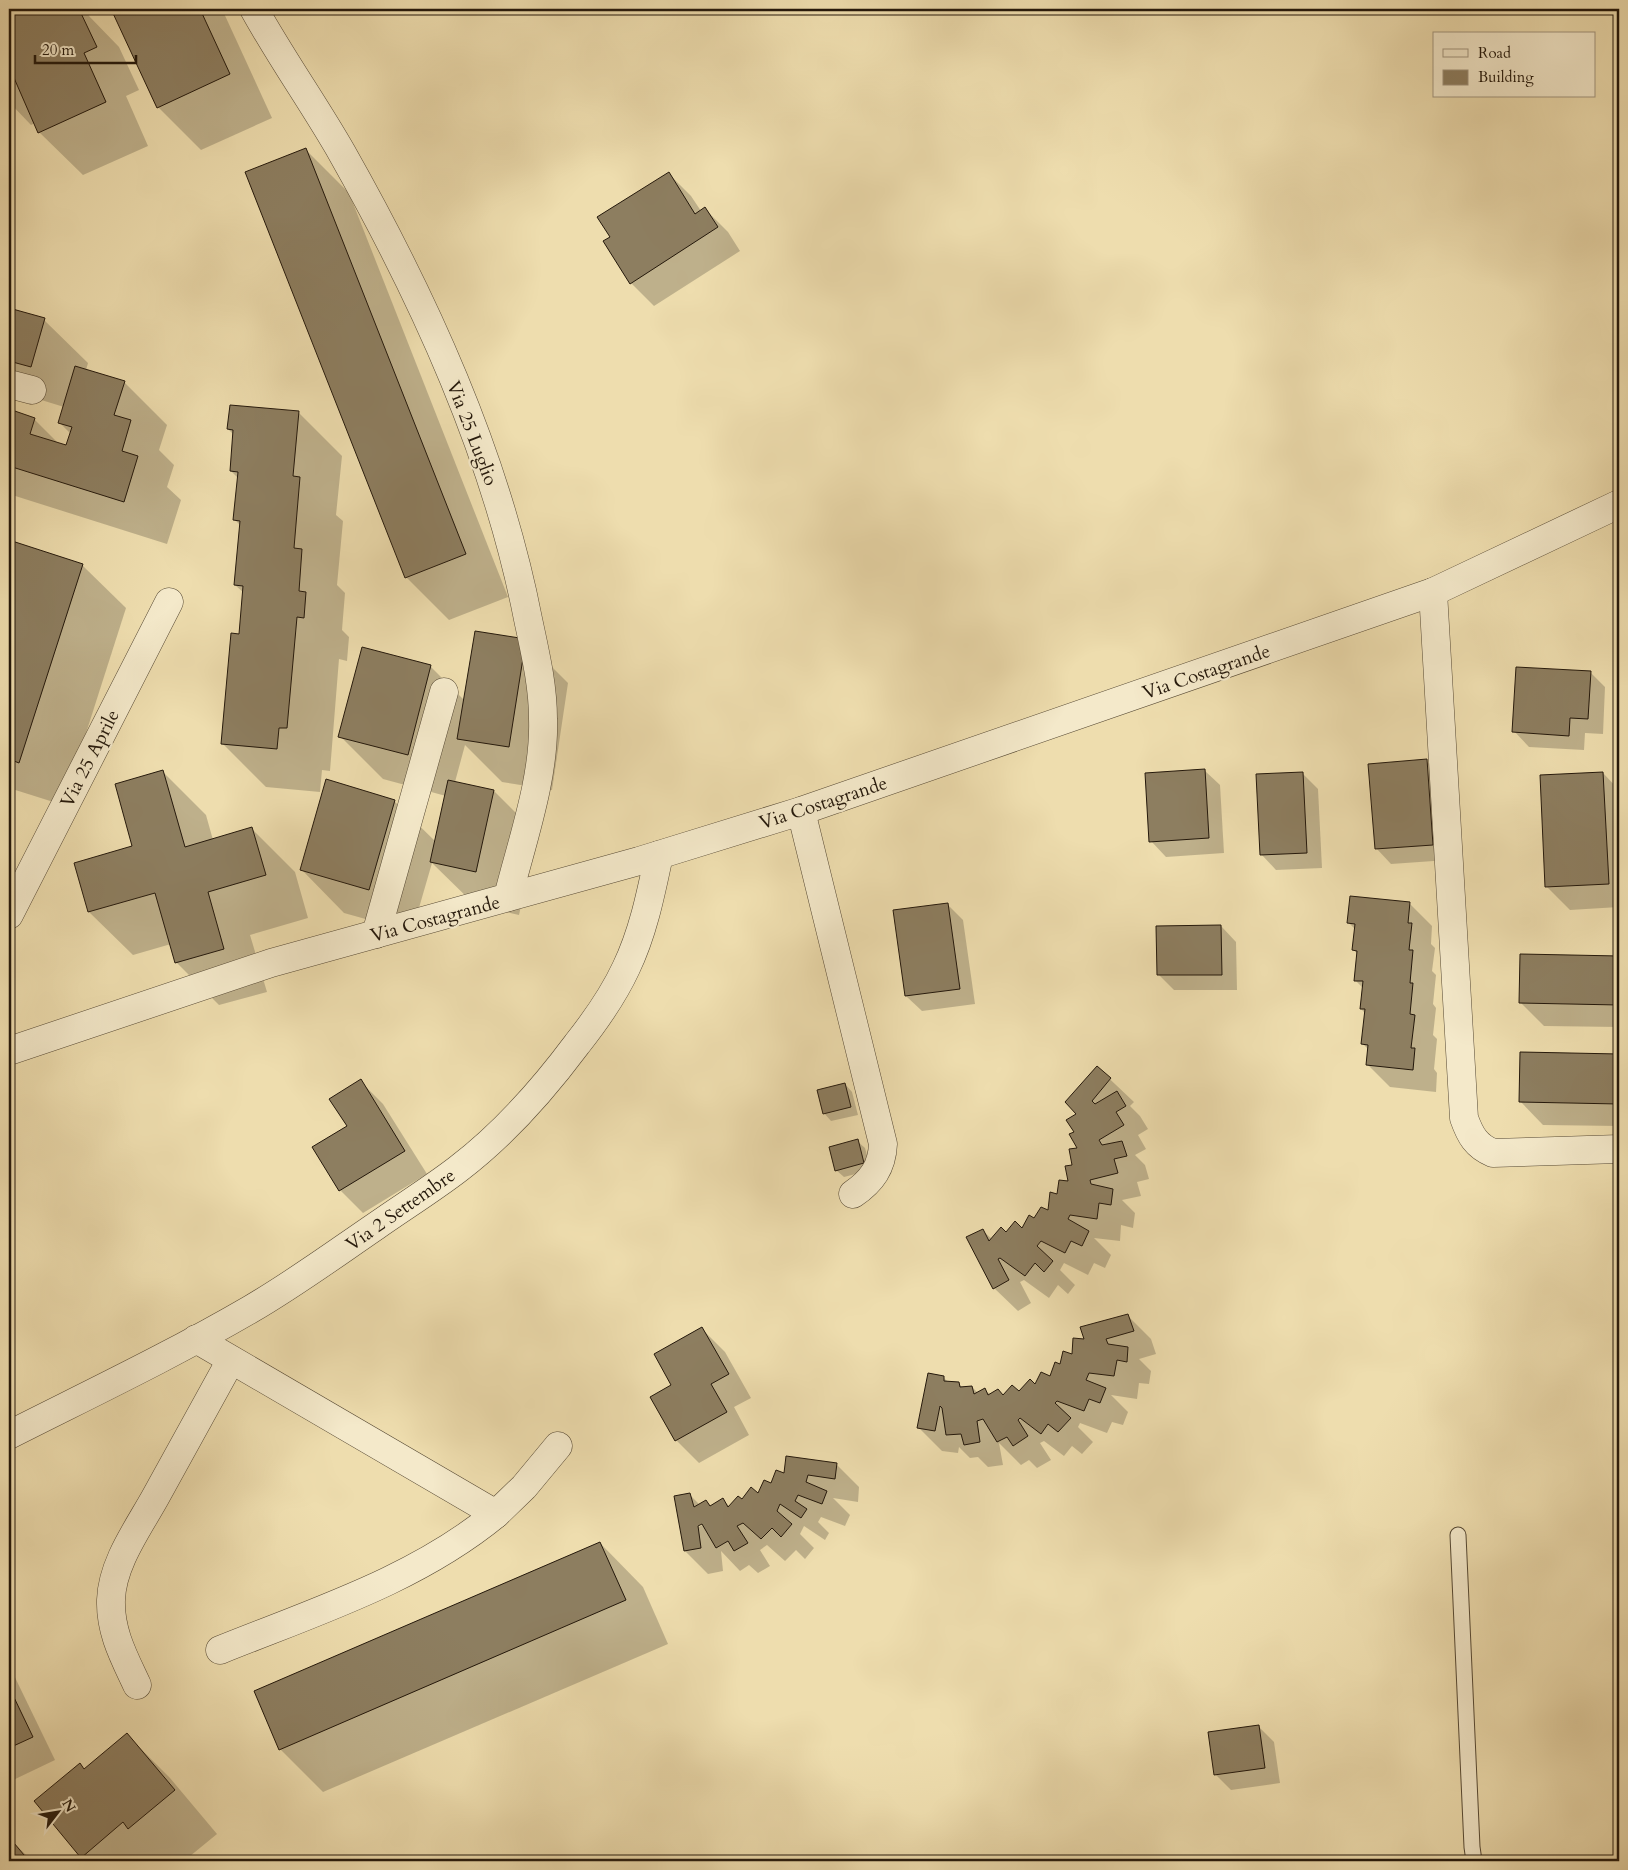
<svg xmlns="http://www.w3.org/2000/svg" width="1628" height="1870" viewBox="0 0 1628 1870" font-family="Cardo,serif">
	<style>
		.shadow { fill: #0003; fill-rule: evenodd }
		.building { fill: #8d7e60; stroke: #24180b }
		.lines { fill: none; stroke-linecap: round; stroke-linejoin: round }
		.lane-casing { stroke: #564934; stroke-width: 17 }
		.street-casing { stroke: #564934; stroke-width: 29 }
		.lane { stroke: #f4e9ca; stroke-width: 15 }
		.street { stroke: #f4e9ca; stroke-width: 28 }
		.labels { text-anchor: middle; stroke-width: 4.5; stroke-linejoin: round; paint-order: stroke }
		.street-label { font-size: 19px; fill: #24180b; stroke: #f4e9ca }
	</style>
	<rect width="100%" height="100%" fill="#eeddae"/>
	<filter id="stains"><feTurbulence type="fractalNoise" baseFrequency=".004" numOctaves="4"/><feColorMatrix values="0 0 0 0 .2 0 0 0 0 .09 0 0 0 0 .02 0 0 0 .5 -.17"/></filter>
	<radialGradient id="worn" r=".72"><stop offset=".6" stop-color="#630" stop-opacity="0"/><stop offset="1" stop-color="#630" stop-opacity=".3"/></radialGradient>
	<g class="shadow">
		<polygon points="9,9 85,9 89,16 119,47 139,90 126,96 148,146 83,175 39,132 35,123 31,125 9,102"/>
		<polygon points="113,9 222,9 272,118 201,150 158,107"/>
		<polygon points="306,150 349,193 508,597 449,620 406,577"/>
		<polygon points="668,173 691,196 701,211 705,209 728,232 740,251 654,306 631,283 611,238"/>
		<polygon points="9,309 44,320 88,363 86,370 124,382 167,425 159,450 174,465 167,487 181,500 167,544 9,494 9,411 34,419 60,445 67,447 71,434 59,422 64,407 9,390"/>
		<polygon points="298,412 342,456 336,515 343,521 337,585 345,593 342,630 349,637 347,661 339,659 330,771 322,770 320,792 266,787 223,744 240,635 244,593 235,585 241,526 235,520 238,478 231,471 234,435 228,429"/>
		<polygon points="9,541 82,565 126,608 63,805 9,788"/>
		<polygon points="525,640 568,683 552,790 502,782 465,745 455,782 494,791 537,834 519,915 475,905 432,863 412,932 344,913 301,869 394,801 436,842 446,796 383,779 340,736 430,666 465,701"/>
		<polygon points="1590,672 1605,687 1603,734 1585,733 1584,750 1529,747 1514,731"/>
		<polygon points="1426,761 1442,776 1448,860 1391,864 1376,848"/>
		<polygon points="1204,770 1220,785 1224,853 1166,857 1151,841"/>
		<polygon points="163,772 206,815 213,840 252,829 295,872 308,918 250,935 267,992 219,1005 176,962 171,944 133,955 89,912 76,864 134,847"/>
		<polygon points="1603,773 1619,790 1619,907 1570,910 1546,886"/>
		<polygon points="1303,774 1318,789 1322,868 1276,870 1261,854"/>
		<polygon points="1409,903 1432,926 1431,944 1435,948 1432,971 1436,975 1433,1004 1436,1008 1433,1035 1437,1039 1434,1069 1437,1073 1436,1092 1390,1087 1367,1064 1369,1050 1363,1044 1366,1014 1361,1009 1363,988 1356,981 1358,955 1354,950 1356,930 1349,923"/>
		<polygon points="947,904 963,920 975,1004 922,1011 906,996"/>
		<polygon points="1221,926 1236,942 1237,990 1174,990 1159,975"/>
		<polygon points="1521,956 1619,957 1619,1027 1544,1026 1521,1003"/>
		<polygon points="1521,1053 1619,1056 1619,1126 1543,1125 1520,1101"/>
		<polygon points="1097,1067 1134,1102 1130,1106 1140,1116 1148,1129 1138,1135 1146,1149 1135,1155 1145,1165 1149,1179 1137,1182 1141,1196 1122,1200 1135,1213 1133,1228 1121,1225 1120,1241 1094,1238 1111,1255 1105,1268 1094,1263 1088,1275 1064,1263 1060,1270 1075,1285 1068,1294 1058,1285 1049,1298 1024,1280 1020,1282 1031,1303 1018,1311 994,1288 983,1231 992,1239 1022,1230 1035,1220 1049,1212 1058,1195 1070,1183 1080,1149 1075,1132 1078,1115"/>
		<polygon points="360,1081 383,1104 427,1174 363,1213 340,1190 348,1127"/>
		<polygon points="845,1084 852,1092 858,1115 831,1121 824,1113"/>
		<polygon points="857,1141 865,1148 871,1170 844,1177 836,1170"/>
		<polygon points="1128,1316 1151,1339 1156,1354 1139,1359 1151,1371 1149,1384 1139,1383 1137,1399 1111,1395 1128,1412 1123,1425 1112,1422 1107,1433 1080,1423 1078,1427 1093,1442 1082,1454 1072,1446 1064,1456 1044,1441 1040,1443 1051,1460 1037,1468 1029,1460 1021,1465 999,1443 1003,1465 988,1467 978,1457 970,1458 959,1447 958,1453 942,1451 919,1428 944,1378 949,1383 958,1383 963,1388 972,1387 978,1393 984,1389 991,1395 1003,1395 1019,1392 1051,1377 1086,1341"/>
		<polygon points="702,1329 725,1352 751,1398 734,1407 749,1435 699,1463 676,1440 673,1385"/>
		<path d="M836,1464L859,1487L858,1502L833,1498L850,1515L845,1526L821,1517L818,1522L829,1533L825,1540L804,1526L800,1534L814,1548L805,1559L796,1550L785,1561L767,1545L760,1550L770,1566L758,1573L749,1565L740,1571L721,1551L723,1571L708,1574L685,1551L689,1494L700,1505L706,1501L712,1507L723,1500L730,1507L758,1494L785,1474ZM708,1522L697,1528V1525Z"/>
		<polygon points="600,1543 643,1587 668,1644 323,1792 280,1749"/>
		<polygon points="9,1665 55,1760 9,1782"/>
		<polygon points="1259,1727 1274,1742 1280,1783 1231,1790 1215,1774"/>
		<polygon points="127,1735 170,1778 217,1834 184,1861 86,1861 82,1857 80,1765 85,1770"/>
		<polygon points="9,1838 32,1861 9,1861"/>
	</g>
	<g class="building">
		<polygon points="9,9 79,9 97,47 84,53 106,102 38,133 11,71 9,72"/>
		<polygon points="111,9 200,9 230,74 157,108"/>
		<polygon points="306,148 466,554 405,578 245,172"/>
		<polygon points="669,172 695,214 705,207 718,227 630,284 603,241 610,237 597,217"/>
		<polygon points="9,308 45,318 31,367 9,361"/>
		<polygon points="75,366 125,381 114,415 131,420 122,451 138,456 124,502 9,466 9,409 35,418 30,434 66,445 72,427 58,423"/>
		<polygon points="230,405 299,411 293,476 300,477 294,548 302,549 299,591 306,592 304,618 297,617 287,728 279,728 277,749 221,744 231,633 239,634 243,586 234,585 240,521 233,520 238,472 230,471 233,430 227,429"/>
		<polygon points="9,540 83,564 19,763 9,759"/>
		<polygon points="475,631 526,639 509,747 457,739"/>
		<polygon points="362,647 431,665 408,755 338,737"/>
		<polygon points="1516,667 1591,671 1588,719 1570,718 1569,736 1512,732"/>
		<polygon points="1427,759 1433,845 1375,849 1368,764"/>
		<polygon points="1205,769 1209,838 1149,842 1145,773"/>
		<polygon points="163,770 185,847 252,827 266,875 208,892 224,949 175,963 155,893 88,912 74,863 132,846 115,784"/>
		<polygon points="1303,772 1307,853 1260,855 1256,774"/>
		<polygon points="1603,772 1609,884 1545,887 1540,775"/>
		<polygon points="326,779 395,800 369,890 300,870"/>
		<polygon points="448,780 494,790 476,872 430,862"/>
		<polygon points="1350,896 1410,902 1408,923 1412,923 1409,950 1413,950 1410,983 1413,983 1410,1014 1415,1015 1411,1048 1415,1048 1413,1070 1366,1065 1368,1045 1361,1044 1365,1009 1360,1009 1363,981 1354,981 1357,951 1352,950 1355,924 1347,923"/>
		<polygon points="948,903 960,989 905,996 893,910"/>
		<polygon points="1221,925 1222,975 1157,975 1156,926"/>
		<polygon points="1520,954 1619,956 1619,1005 1519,1003"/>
		<polygon points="1520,1052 1619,1054 1619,1104 1519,1102"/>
		<polygon points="1097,1066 1111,1078 1092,1101 1095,1104 1117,1091 1126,1106 1116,1112 1124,1125 1099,1140 1102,1145 1122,1141 1127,1156 1114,1159 1118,1173 1090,1180 1091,1184 1113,1189 1111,1205 1099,1203 1097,1219 1070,1215 1068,1219 1089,1231 1082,1246 1071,1241 1065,1253 1041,1241 1037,1246 1053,1261 1044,1272 1035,1263 1025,1276 1000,1258 998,1259 1009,1280 993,1289 966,1237 983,1229 989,1241 1001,1227 1006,1232 1015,1221 1022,1228 1029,1215 1034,1218 1041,1207 1048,1210 1050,1192 1057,1194 1059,1180 1068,1181 1065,1166 1072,1165 1069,1149 1077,1148 1069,1134 1074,1132 1066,1120 1076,1114 1065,1102"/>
		<polygon points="361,1079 405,1151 339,1191 312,1147 347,1126 329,1099"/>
		<polygon points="845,1083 851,1107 823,1114 817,1090"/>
		<polygon points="858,1139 864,1163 835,1171 829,1147"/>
		<polygon points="1128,1314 1134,1331 1106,1339 1108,1344 1128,1347 1127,1362 1117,1360 1114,1376 1089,1373 1086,1380 1106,1388 1100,1403 1089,1399 1084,1411 1057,1401 1055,1403 1071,1418 1058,1432 1048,1424 1041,1434 1020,1418 1018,1420 1028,1436 1013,1446 1007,1437 997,1442 983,1419 977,1421 980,1442 964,1445 961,1434 946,1435 942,1408 940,1406 935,1431 917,1428 928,1373 944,1376 944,1381 959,1382 960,1387 972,1386 974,1394 985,1388 988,1395 998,1389 1003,1395 1012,1385 1019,1391 1030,1379 1035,1384 1041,1372 1050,1376 1055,1362 1060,1364 1063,1351 1072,1354 1073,1338 1084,1339 1080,1327"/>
		<polygon points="702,1327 729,1374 711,1384 727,1412 675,1441 650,1397 671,1385 654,1354"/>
		<polygon points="786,1456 837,1463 835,1479 808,1475 806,1482 827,1491 822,1504 798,1495 795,1501 807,1509 801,1518 780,1504 777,1511 792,1524 781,1537 772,1528 761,1539 743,1523 737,1526 748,1543 734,1551 728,1541 716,1548 702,1524 698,1526 701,1548 684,1551 674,1496 690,1493 694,1507 706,1500 710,1506 723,1498 728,1507 738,1496 742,1499 751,1487 758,1493 764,1480 771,1483 776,1470 784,1473"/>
		<polygon points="600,1542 626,1600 279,1750 254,1691"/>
		<polygon points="9,1687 33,1737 9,1748"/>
		<polygon points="1259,1725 1265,1768 1214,1775 1208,1732"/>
		<polygon points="127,1733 175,1790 128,1829 123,1822 81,1858 34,1801 80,1763 84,1769"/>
		<polygon points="9,1837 29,1861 9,1861"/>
	</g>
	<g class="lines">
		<defs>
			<polyline id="lane" points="1458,1535 1472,1847 1474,1861"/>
			<g id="street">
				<path d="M254,9C281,58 314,104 342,153C424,298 496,455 528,619C535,652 543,685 543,719C545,777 522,841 508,897"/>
				<polyline points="9,384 32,390"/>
				<path d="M1433,592L1464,1118C1470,1135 1476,1146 1493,1153L1619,1149"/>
				<path d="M801,811L883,1144C882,1167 872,1181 853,1194"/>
				<polyline points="9,915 169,602"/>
				<polyline points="376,934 444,692"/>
				<polyline points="9,1051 271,963 639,861 801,811 1433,592 1619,504"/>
				<path d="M196,1339L496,1514C416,1580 314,1612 220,1650"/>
				<path d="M9,1435C90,1394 172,1355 251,1309C294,1284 335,1254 376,1226C403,1207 432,1189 458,1169C504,1134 542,1091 577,1044C596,1020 613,996 626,968C643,933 651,893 659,855"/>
				<polyline points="496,1514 524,1487 558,1446"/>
				<path d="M137,1685C124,1657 110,1632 111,1600C112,1563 139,1527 156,1496C181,1451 206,1406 231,1360"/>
			</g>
		</defs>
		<use href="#lane" class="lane-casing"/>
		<use href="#street" class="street-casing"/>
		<use href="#lane" class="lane"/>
		<use href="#street" class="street"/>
	</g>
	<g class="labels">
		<g class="street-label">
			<text transform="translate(473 433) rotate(69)" y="7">Via 25 Luglio</text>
			<text transform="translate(1206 671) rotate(-19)" y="7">Via Costagrande</text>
			<text transform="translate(89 758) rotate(-63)" y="7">Via 25 Aprile</text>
			<text transform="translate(823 802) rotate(-18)" y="7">Via Costagrande</text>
			<text transform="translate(435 918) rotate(-15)" y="7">Via Costagrande</text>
			<text transform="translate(400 1209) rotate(-35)" y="7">Via 2 Settembre</text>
		</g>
	</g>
	<rect width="1628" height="1870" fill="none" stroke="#eeddae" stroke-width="30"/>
	<rect x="10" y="10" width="1608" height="1850" fill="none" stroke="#24180b" stroke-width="2.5"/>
	<rect x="15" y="15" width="1598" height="1840" fill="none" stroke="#24180b"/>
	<rect x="1433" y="32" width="162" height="65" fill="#f4e9ca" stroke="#a1957e"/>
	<rect x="1443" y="49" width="25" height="8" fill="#f4e9ca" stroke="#a1957e"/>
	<text x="1478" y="58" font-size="15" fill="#24180b">Road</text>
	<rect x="1443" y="70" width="25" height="15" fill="#8d7e60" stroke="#a1957e"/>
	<text x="1478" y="82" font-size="15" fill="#24180b">Building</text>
	<g transform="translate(58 1812) rotate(59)" stroke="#f4e9ca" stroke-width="4" paint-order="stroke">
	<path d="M0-4L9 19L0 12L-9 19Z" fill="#24180b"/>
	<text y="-8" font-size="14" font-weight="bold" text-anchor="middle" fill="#24180b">N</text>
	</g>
	<path d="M35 55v8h101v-8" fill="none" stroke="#24180b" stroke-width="2.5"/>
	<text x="42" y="55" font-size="15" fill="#24180b" stroke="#f4e9ca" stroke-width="4" paint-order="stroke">20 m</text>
	<rect width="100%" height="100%" filter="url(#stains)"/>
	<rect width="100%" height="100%" fill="url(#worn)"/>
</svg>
